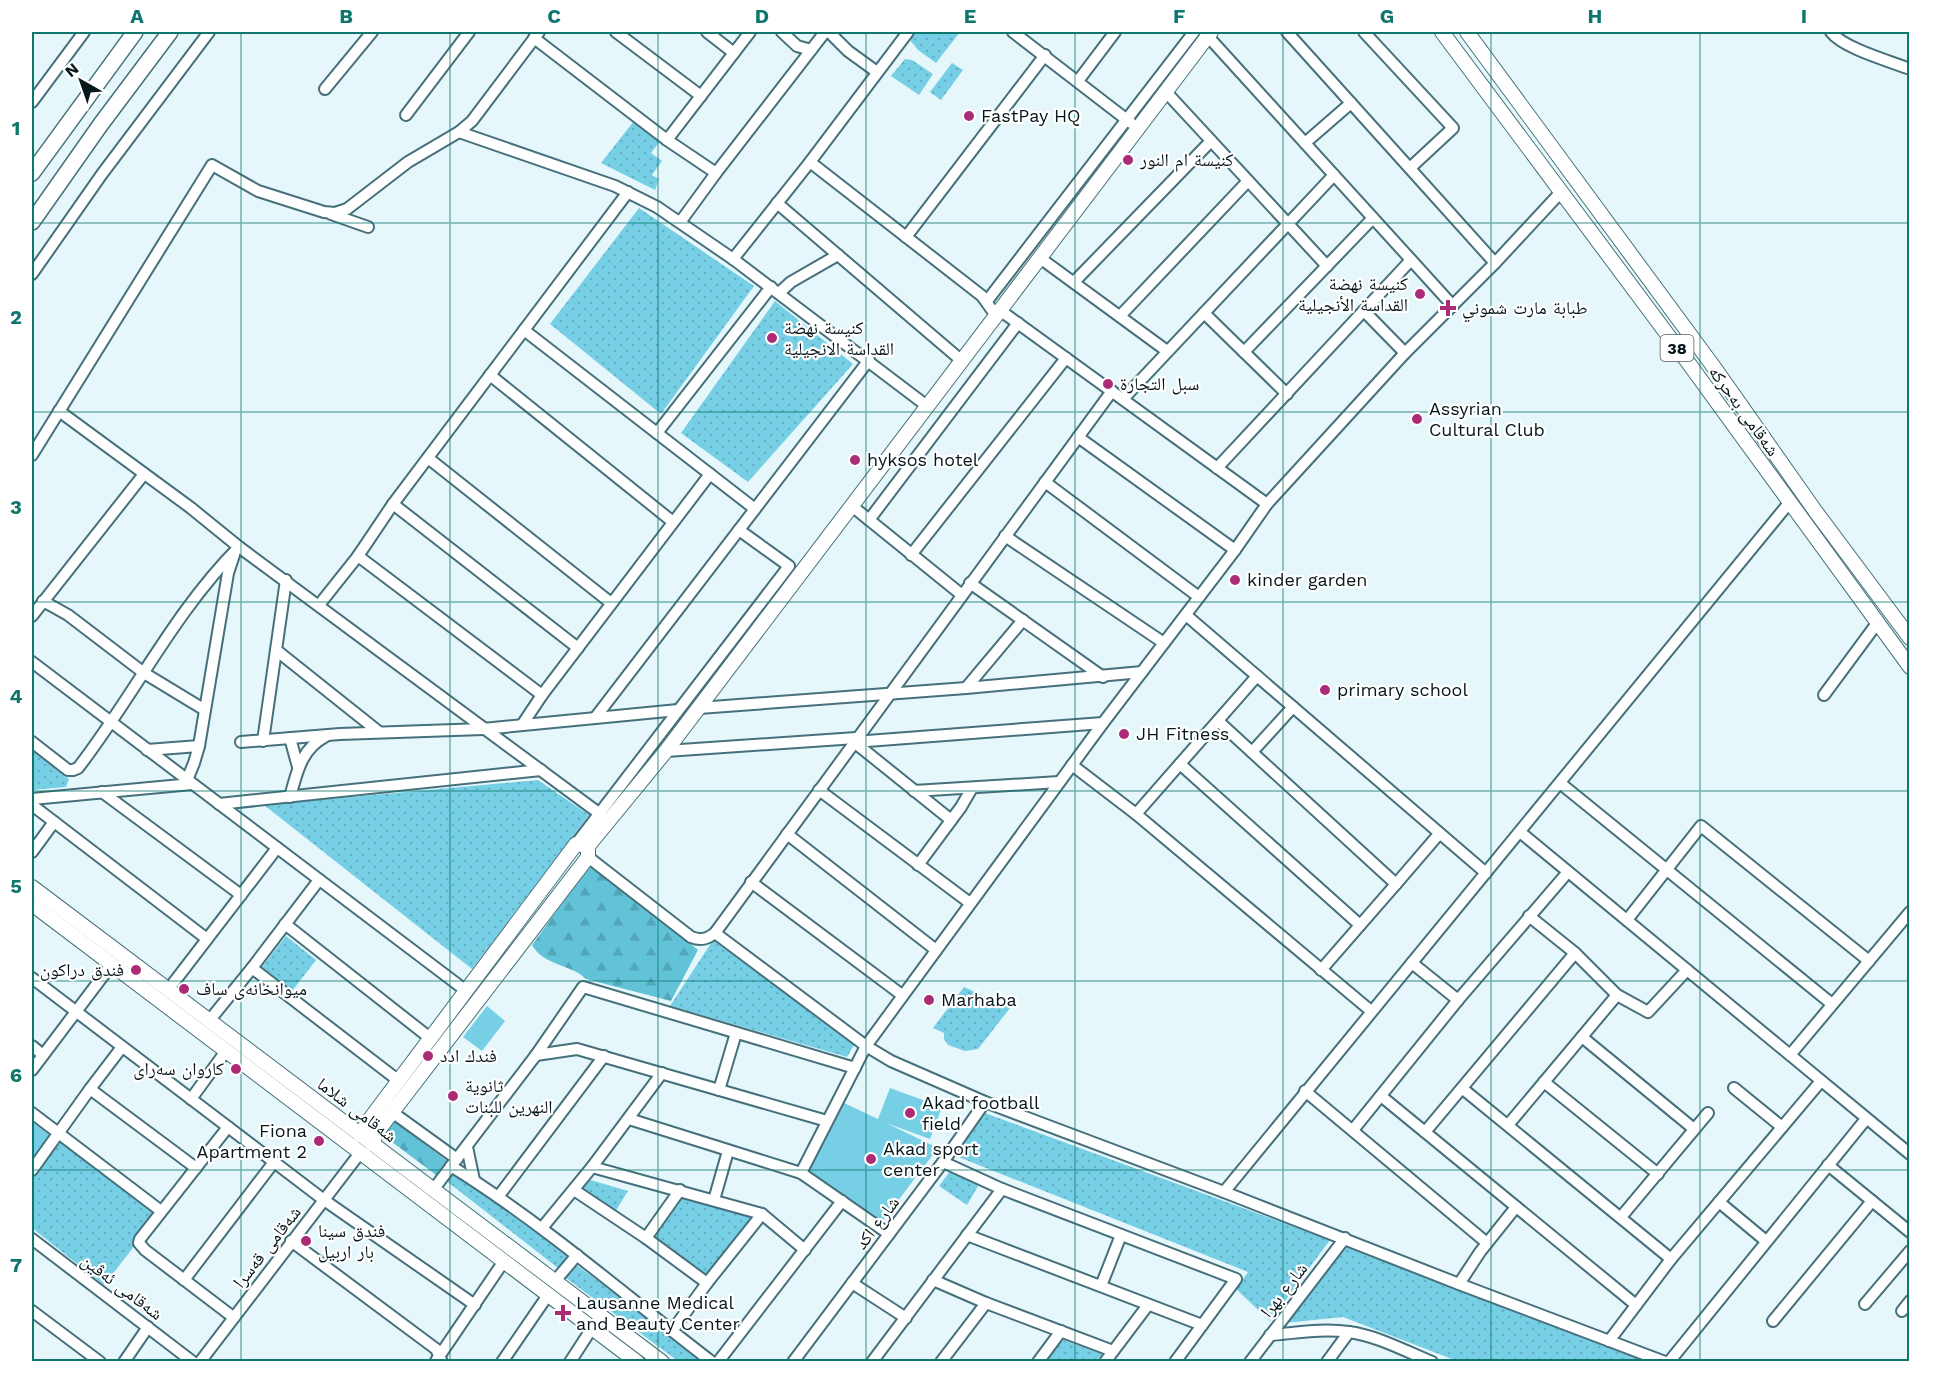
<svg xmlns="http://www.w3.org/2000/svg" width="1941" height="1393" viewBox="0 0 1941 1393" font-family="'Work Sans','Noto Naskh Arabic',sans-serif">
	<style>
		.green { fill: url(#green-dots) }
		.forest { fill: url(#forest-firs) }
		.pitch { fill: #76cfe5 }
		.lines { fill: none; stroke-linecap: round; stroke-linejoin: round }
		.minor-casing { stroke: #46707b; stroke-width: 14 }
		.major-casing { stroke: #46707b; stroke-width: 16 }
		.highway-casing { stroke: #46707b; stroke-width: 18 }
		.minor { stroke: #fff; stroke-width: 10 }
		.major { stroke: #fff; stroke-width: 14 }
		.highway { stroke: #fff; stroke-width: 15 }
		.grid { fill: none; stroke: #0f766e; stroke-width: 1.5; stroke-opacity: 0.55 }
		.poi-dot { fill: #ac2b76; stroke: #fff; stroke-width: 2 }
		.labels { text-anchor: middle; stroke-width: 4.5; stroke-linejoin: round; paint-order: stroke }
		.shield { fill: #fff; stroke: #515d5f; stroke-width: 1.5 }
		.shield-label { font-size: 16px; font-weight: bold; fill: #06171b }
		.poi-label { font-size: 18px; fill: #06171b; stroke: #fff; text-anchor: start }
		.street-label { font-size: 18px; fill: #06171b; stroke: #fff }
		.neatline { fill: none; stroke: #0f766e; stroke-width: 2 }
		.grid-label { font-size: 20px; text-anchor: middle; font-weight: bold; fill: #0f766e }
	</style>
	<defs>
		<pattern id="green-dots" width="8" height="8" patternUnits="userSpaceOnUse" patternTransform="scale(1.5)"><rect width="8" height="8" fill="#76cfe5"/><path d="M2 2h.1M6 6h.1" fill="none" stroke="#65b1c4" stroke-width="1.8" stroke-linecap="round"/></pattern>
		<pattern id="forest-firs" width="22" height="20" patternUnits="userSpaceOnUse" patternTransform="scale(1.5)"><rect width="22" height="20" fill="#61c2d8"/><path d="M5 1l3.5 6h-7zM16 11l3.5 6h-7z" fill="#53a6b9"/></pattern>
	</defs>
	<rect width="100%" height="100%" fill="#e5f7fb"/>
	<g class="green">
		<polygon points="916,32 960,32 936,63 918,50 910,40"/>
		<polygon points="905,59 912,60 933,74 919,95 891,76"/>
		<polygon points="952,63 963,70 941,100 930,92"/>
		<polygon points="634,121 660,141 651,153 662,161 652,175 659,179 655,190 601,163"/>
		<polygon points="639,208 754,286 661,414 550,324"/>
		<polygon points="775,301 853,364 748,482 681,433"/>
		<polygon points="32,749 69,779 66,787 32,790"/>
		<polygon points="538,780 589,815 472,969 264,805"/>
		<polygon points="286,936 316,960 289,995 259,971"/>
		<polygon points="713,940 854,1045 847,1057 670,1006"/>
		<polygon points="964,987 1010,1008 978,1049 965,1051 948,1045 944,1039 944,1033 933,1028"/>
		<polygon points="985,1113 1330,1240 1270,1321 1236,1289 1248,1272 956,1156"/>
		<polygon points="59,1137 157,1217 104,1285 32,1228 32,1175"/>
		<polygon points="453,1170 570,1253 558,1268 445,1180"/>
		<polygon points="951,1170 981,1181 967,1205 939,1186"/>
		<polygon points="587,1179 628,1191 615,1212 582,1187"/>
		<polygon points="681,1197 753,1217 707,1276 655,1236"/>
		<polygon points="1348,1246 1645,1361 1457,1361 1343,1317 1285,1323"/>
		<polygon points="575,1264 706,1361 678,1361 566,1278"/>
		<polygon points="1063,1340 1102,1354 1096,1361 1046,1361"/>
	</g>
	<g class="forest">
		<path d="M590,865L652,912L698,950L671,1001L586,979C571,964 544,966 532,945Z"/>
		<polygon points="391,1119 447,1161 436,1175 380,1133"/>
	</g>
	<g class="pitch">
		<polygon points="487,1006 505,1021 482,1051 463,1037"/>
		<polygon points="890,1088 942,1107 930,1139 886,1123 938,1148 881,1223 808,1171 844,1103 878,1119"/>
		<polygon points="32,1122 51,1136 32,1162"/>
	</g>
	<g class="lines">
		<defs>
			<g id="minor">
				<polyline points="616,32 701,96"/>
				<polyline points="707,32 734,53"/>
				<polyline points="782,32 797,46 811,50"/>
				<polyline points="829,32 848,51 877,72"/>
				<polyline points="1013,32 1131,123"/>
				<polyline points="1204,32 1453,306"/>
				<polyline points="1287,32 1495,263"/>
				<polyline points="1364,32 1453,128 1410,168"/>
				<path d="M1831,32C1843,48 1889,61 1910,69"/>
				<polyline points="534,38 667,140 716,173"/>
				<polyline points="1078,81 1115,32"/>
				<polyline points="325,89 372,32"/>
				<polyline points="1166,92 1327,266"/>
				<polyline points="32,102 84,32"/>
				<polyline points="406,115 469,32"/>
				<polyline points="459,132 615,186 657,207 733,259 927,406"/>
				<polyline points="667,140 750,32"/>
				<polyline points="1305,143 1351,103"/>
				<polyline points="810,162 982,296 992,310 998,315"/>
				<polyline points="777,203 962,361"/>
				<polyline points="331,214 368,227"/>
				<polyline points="681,221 716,173 825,32"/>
				<polyline points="906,237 1045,55"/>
				<polyline points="1040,258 1167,351"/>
				<polyline points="733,259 810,162 908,32"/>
				<polyline points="32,274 102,174 209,32"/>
				<polyline points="1074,282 1211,141"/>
				<polyline points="779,293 791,282 838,255"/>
				<polyline points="987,301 1194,32"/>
				<polyline points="1001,311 1267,504"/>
				<polyline points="1364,311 1405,353"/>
				<polyline points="1204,313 1287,394"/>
				<polyline points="1120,316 1248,181"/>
				<polyline points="524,330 755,509"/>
				<polyline points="1244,352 1373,218"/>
				<polyline points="490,375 673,522"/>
				<polyline points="1123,399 1334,175"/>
				<polyline points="59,411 191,508 239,547 600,814"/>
				<polyline points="657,433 771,287"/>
				<polyline points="1078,437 1235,550"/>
				<polyline points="32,455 212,165 258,191 324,212 335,213 347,209 408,162 459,132 472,121 539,32"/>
				<polyline points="428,458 611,603"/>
				<polyline points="1217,468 1411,260"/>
				<polyline points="1045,482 1199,597"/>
				<polyline points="393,504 578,648"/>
				<polyline points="852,506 962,595"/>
				<polyline points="869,520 1018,323"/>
				<polyline points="1005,536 1164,643"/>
				<polyline points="911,555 1066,358"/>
				<polyline points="358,556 542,695"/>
				<polyline points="970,583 1103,677"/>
				<polyline points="43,601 68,615 144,673 205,710"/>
				<polyline points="319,605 358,556 393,504 628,192"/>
				<polyline points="1186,615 1486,873"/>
				<polyline points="32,616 144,474"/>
				<polyline points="276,650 379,732"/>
				<polyline points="32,662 465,990"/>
				<polyline points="966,688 1023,620"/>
				<polyline points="1824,695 1878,622"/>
				<polyline points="699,708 966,688 1142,672"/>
				<polyline points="595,718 869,360"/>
				<polyline points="1218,721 1396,884 1439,834"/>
				<polyline points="522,725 542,695 710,474"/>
				<polyline points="290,738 298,767"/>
				<polyline points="263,741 286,580"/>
				<path d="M32,742L68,770H73L78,768C134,696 174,612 239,547"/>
				<polyline points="241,742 340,734 483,729 678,710"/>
				<polyline points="854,742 1103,723"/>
				<polyline points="854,742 951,820"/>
				<polyline points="147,750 199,746"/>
				<polyline points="666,751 856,738"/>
				<polyline points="1252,752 1293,707"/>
				<polyline points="1180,764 1360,925"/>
				<polyline points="1072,765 1136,814 1371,1011"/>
				<polyline points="187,780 194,763 199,746 228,573 234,555"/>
				<polyline points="1560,783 1832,1004"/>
				<polyline points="819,790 970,903"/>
				<polyline points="914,791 1059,782"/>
				<polyline points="102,792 241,895"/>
				<path d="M290,797C297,772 301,749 326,736"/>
				<polyline points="32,799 192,784"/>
				<polyline points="219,804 541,770"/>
				<polyline points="32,805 207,939"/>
				<polyline points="1136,814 1257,676"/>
				<polyline points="1520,832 1910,1154"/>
				<polyline points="787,834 936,950"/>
				<polyline points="576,844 789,566 739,530"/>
				<polyline points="32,852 54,822"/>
				<path d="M588,857L691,937C701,941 707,939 715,933L1112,391"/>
				<polyline points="918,865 961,807 972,788"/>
				<polyline points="751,882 902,995"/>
				<polyline points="1529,916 1575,953 1617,995 1648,1012 1687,970"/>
				<polyline points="1627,920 1701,826 1869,961"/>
				<polyline points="285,924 430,1038"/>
				<polyline points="715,933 866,1046 891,1061 985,1102 1224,1192 1459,1284 1665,1362"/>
				<polyline points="1412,963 1458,1000"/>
				<polyline points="252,968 399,1081"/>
				<polyline points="1321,970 1396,884"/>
				<polyline points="32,978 324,1200 475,1305"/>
				<polyline points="168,990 277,848"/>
				<polyline points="209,1021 252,968 319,880"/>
				<polyline points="1582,1037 1694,1129"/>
				<polyline points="32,1046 43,1055"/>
				<polyline points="536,1055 577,1049 827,1121"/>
				<polyline points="1790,1055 1910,912"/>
				<polyline points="32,1070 112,964"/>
				<polyline points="1544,1082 1658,1174"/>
				<polyline points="1734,1088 1782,1127"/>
				<polyline points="90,1089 196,1168"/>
				<polyline points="1463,1089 1671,1259"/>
				<polyline points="719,1090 736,1033"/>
				<polyline points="1305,1091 1487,1243"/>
				<polyline points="1381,1096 1636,1305"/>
				<polyline points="191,1099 226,1051"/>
				<polyline points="392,1112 457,1159"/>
				<polyline points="32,1113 161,1211"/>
				<polyline points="629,1119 801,1173 889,1234"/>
				<polyline points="1508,1125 1617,995"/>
				<polyline points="228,1127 140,1239 139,1243 145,1250 233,1317"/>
				<polyline points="1353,1130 1458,1000 1568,872"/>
				<polyline points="1425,1132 1575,953"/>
				<polyline points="467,1147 474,1180"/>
				<polyline points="943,1162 1002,1189 1236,1279 1175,1362"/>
				<polyline points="1828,1165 1910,1232"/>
				<path d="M451,1166C544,1224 626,1296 712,1362"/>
				<polyline points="592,1167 762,1214 805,1250"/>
				<polyline points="32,1170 90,1089 122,1047"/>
				<polyline points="801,1173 866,1046 1103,723 1235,550 1267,504 1405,353 1495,263 1561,192"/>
				<polyline points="433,1190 536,1055 583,987 855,1068"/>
				<polyline points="574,1190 646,1238 707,1283"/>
				<polyline points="1224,1192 1789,503"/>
				<polyline points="498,1197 604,1056"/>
				<polyline points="714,1200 728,1151"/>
				<polyline points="1719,1202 1766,1241"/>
				<polyline points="1621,1217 1708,1113"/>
				<polyline points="542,1228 592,1167 662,1073"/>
				<polyline points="967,1235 1202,1325"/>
				<polyline points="646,1238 680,1190"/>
				<polyline points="32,1239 193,1362"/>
				<polyline points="291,1241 436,1349 442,1362"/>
				<polyline points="184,1280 274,1162"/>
				<polyline points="933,1280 986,1303 1113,1351"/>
				<polyline points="555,1281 577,1255"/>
				<polyline points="852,1283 906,1318"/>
				<polyline points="1459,1284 1480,1252 1516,1207"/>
				<polyline points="1101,1286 1121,1235"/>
				<polyline points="1865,1304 1910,1251"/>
				<polyline points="32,1311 100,1362"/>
				<polyline points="1902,1311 1910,1301"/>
				<polyline points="1773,1321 1872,1201"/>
				<polyline points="672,1331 707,1283 762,1214"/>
				<path d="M1270,1335C1296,1333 1323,1328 1349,1332C1378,1336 1405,1351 1432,1362"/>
				<polyline points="1609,1341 1671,1259 1821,1081"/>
				<polyline points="436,1361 504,1261"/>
				<polyline points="124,1362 148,1327"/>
				<polyline points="200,1362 360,1153"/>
				<polyline points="502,1362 548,1295"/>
				<polyline points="570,1362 592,1328"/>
				<polyline points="718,1362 842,1201"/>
				<polyline points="793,1362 943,1162 985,1102"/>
				<polyline points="872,1362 1002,1189"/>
				<polyline points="941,1362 986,1303"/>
				<polyline points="1038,1362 1061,1331"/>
				<polyline points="1105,1362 1148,1305"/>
				<polyline points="1250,1362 1345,1238"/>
				<polyline points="1327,1362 1349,1332"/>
				<polyline points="1669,1362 1866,1119"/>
			</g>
			<g id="major">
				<polyline points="1442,32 1679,350 1910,667"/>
				<polyline points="1467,32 1716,370 1816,512 1910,638"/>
				<polyline points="32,887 662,1362"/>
				<polyline points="32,904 637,1362"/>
				<polyline points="360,1135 367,1123 576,844 588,846"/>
				<polyline points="372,1144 377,1132 588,857 588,846 666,751 1211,32"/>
			</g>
			<g id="highway">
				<polyline points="32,173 135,32"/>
				<polyline points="32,222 101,124 170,32"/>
			</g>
		</defs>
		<use href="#minor" class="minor-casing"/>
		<use href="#major" class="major-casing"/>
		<use href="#highway" class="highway-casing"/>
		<use href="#minor" class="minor"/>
		<use href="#major" class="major"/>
		<use href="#highway" class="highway"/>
	</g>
	<path class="grid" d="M241,32V1362M450,32V1362M658,32V1362M866,32V1362M1075,32V1362M1283,32V1362M1491,32V1362M1700,32V1362M32,223H1910M32,412H1910M32,602H1910M32,791H1910M32,981H1910M32,1170H1910"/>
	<g class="poi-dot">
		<circle cx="969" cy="116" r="6"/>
		<circle cx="1128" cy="160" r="6"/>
		<circle cx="1420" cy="294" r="6"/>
		<path d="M1445 299h6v6h6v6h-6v6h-6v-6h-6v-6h6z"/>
		<circle cx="772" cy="338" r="6"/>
		<circle cx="1108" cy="384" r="6"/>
		<circle cx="1417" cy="419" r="6"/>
		<circle cx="855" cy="460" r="6"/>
		<circle cx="1235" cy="580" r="6"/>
		<circle cx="1325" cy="690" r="6"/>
		<circle cx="1124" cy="734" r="6"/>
		<circle cx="136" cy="970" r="6"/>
		<circle cx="184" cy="989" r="6"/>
		<circle cx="929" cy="1000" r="6"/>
		<circle cx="428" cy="1056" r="6"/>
		<circle cx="236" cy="1069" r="6"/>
		<circle cx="453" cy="1096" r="6"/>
		<circle cx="910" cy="1113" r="6"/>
		<circle cx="319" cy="1141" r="6"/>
		<circle cx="871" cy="1159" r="6"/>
		<circle cx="306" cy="1241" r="6"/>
		<path d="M560 1304h6v6h6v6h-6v6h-6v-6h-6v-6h6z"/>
	</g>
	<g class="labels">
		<rect class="shield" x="1660.5" y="335" width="33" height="26" rx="4.5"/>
		<g class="shield-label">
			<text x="1677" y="354">38</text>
		</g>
		<g class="poi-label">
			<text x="981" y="122">FastPay HQ</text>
			<text x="1140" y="166">كنيسة ام النور</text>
			<text x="1408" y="290" text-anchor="end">كنيسة نهضة<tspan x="1408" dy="21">القداسة الأنجيلية</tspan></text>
			<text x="1462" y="314">طبابة مارت شموني</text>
			<text x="784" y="334">كنيسة نهضة<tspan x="784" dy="21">القداسة الانجيلية</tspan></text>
			<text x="1120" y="390">سبل التجارة</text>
			<text x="1429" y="415">Assyrian<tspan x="1429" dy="21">Cultural Club</tspan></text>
			<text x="867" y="466">hyksos hotel</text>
			<text x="1247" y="586">kinder garden</text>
			<text x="1337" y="696">primary school</text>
			<text x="1136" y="740">JH Fitness</text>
			<text x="124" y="976" text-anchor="end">فندق دراكون</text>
			<text x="196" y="995">میوانخانەی ساف</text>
			<text x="941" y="1006">Marhaba</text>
			<text x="440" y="1062">فندك ادد</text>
			<text x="224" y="1075" text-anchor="end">کاروان سەرای</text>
			<text x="465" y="1092">ثانوية<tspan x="465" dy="21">النهرين للبنات</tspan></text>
			<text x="922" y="1109">Akad football<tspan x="922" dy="21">field</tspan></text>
			<text x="307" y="1137" text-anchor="end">Fiona<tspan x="307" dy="21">Apartment 2</tspan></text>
			<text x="883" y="1155">Akad sport<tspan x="883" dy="21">center</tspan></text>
			<text x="318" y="1237">فندق سينا<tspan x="318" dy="21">بار اربيل</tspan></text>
			<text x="576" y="1309">Lausanne Medical<tspan x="576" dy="21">and Beauty Center</tspan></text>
		</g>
		<g class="street-label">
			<text transform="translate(1744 411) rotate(54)" y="6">شەقامی بەحرکە</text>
			<text transform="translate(357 1110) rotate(37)" y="6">شەقامی شلاما</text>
			<text transform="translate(877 1223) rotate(-53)" y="6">شارع اكد</text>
			<text transform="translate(267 1247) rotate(-52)" y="6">شەقامی قەسرا</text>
			<text transform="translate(122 1287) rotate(37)" y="6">شەقامی ئەڤین</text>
			<text transform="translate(1284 1290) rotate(-52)" y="6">شارع بهرا</text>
		</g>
	</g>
	<rect width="1941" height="1393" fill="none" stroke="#ffffff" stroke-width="66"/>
	<g transform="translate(81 81) rotate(320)" stroke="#ffffff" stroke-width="4.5" paint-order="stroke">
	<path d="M0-4.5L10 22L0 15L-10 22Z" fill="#06171b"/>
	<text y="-9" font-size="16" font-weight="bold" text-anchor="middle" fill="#06171b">N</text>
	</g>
	<rect x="33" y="33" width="1875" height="1327" class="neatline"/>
	<g class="grid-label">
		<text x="137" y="23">A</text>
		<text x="346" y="23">B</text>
		<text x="554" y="23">C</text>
		<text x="762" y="23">D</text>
		<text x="970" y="23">E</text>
		<text x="1179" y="23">F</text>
		<text x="1387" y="23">G</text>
		<text x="1595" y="23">H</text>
		<text x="1804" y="23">I</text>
		<text x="16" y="135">1</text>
		<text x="16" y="324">2</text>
		<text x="16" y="514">3</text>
		<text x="16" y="703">4</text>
		<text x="16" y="893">5</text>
		<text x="16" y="1082">6</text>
		<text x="16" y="1272">7</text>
	</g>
</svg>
